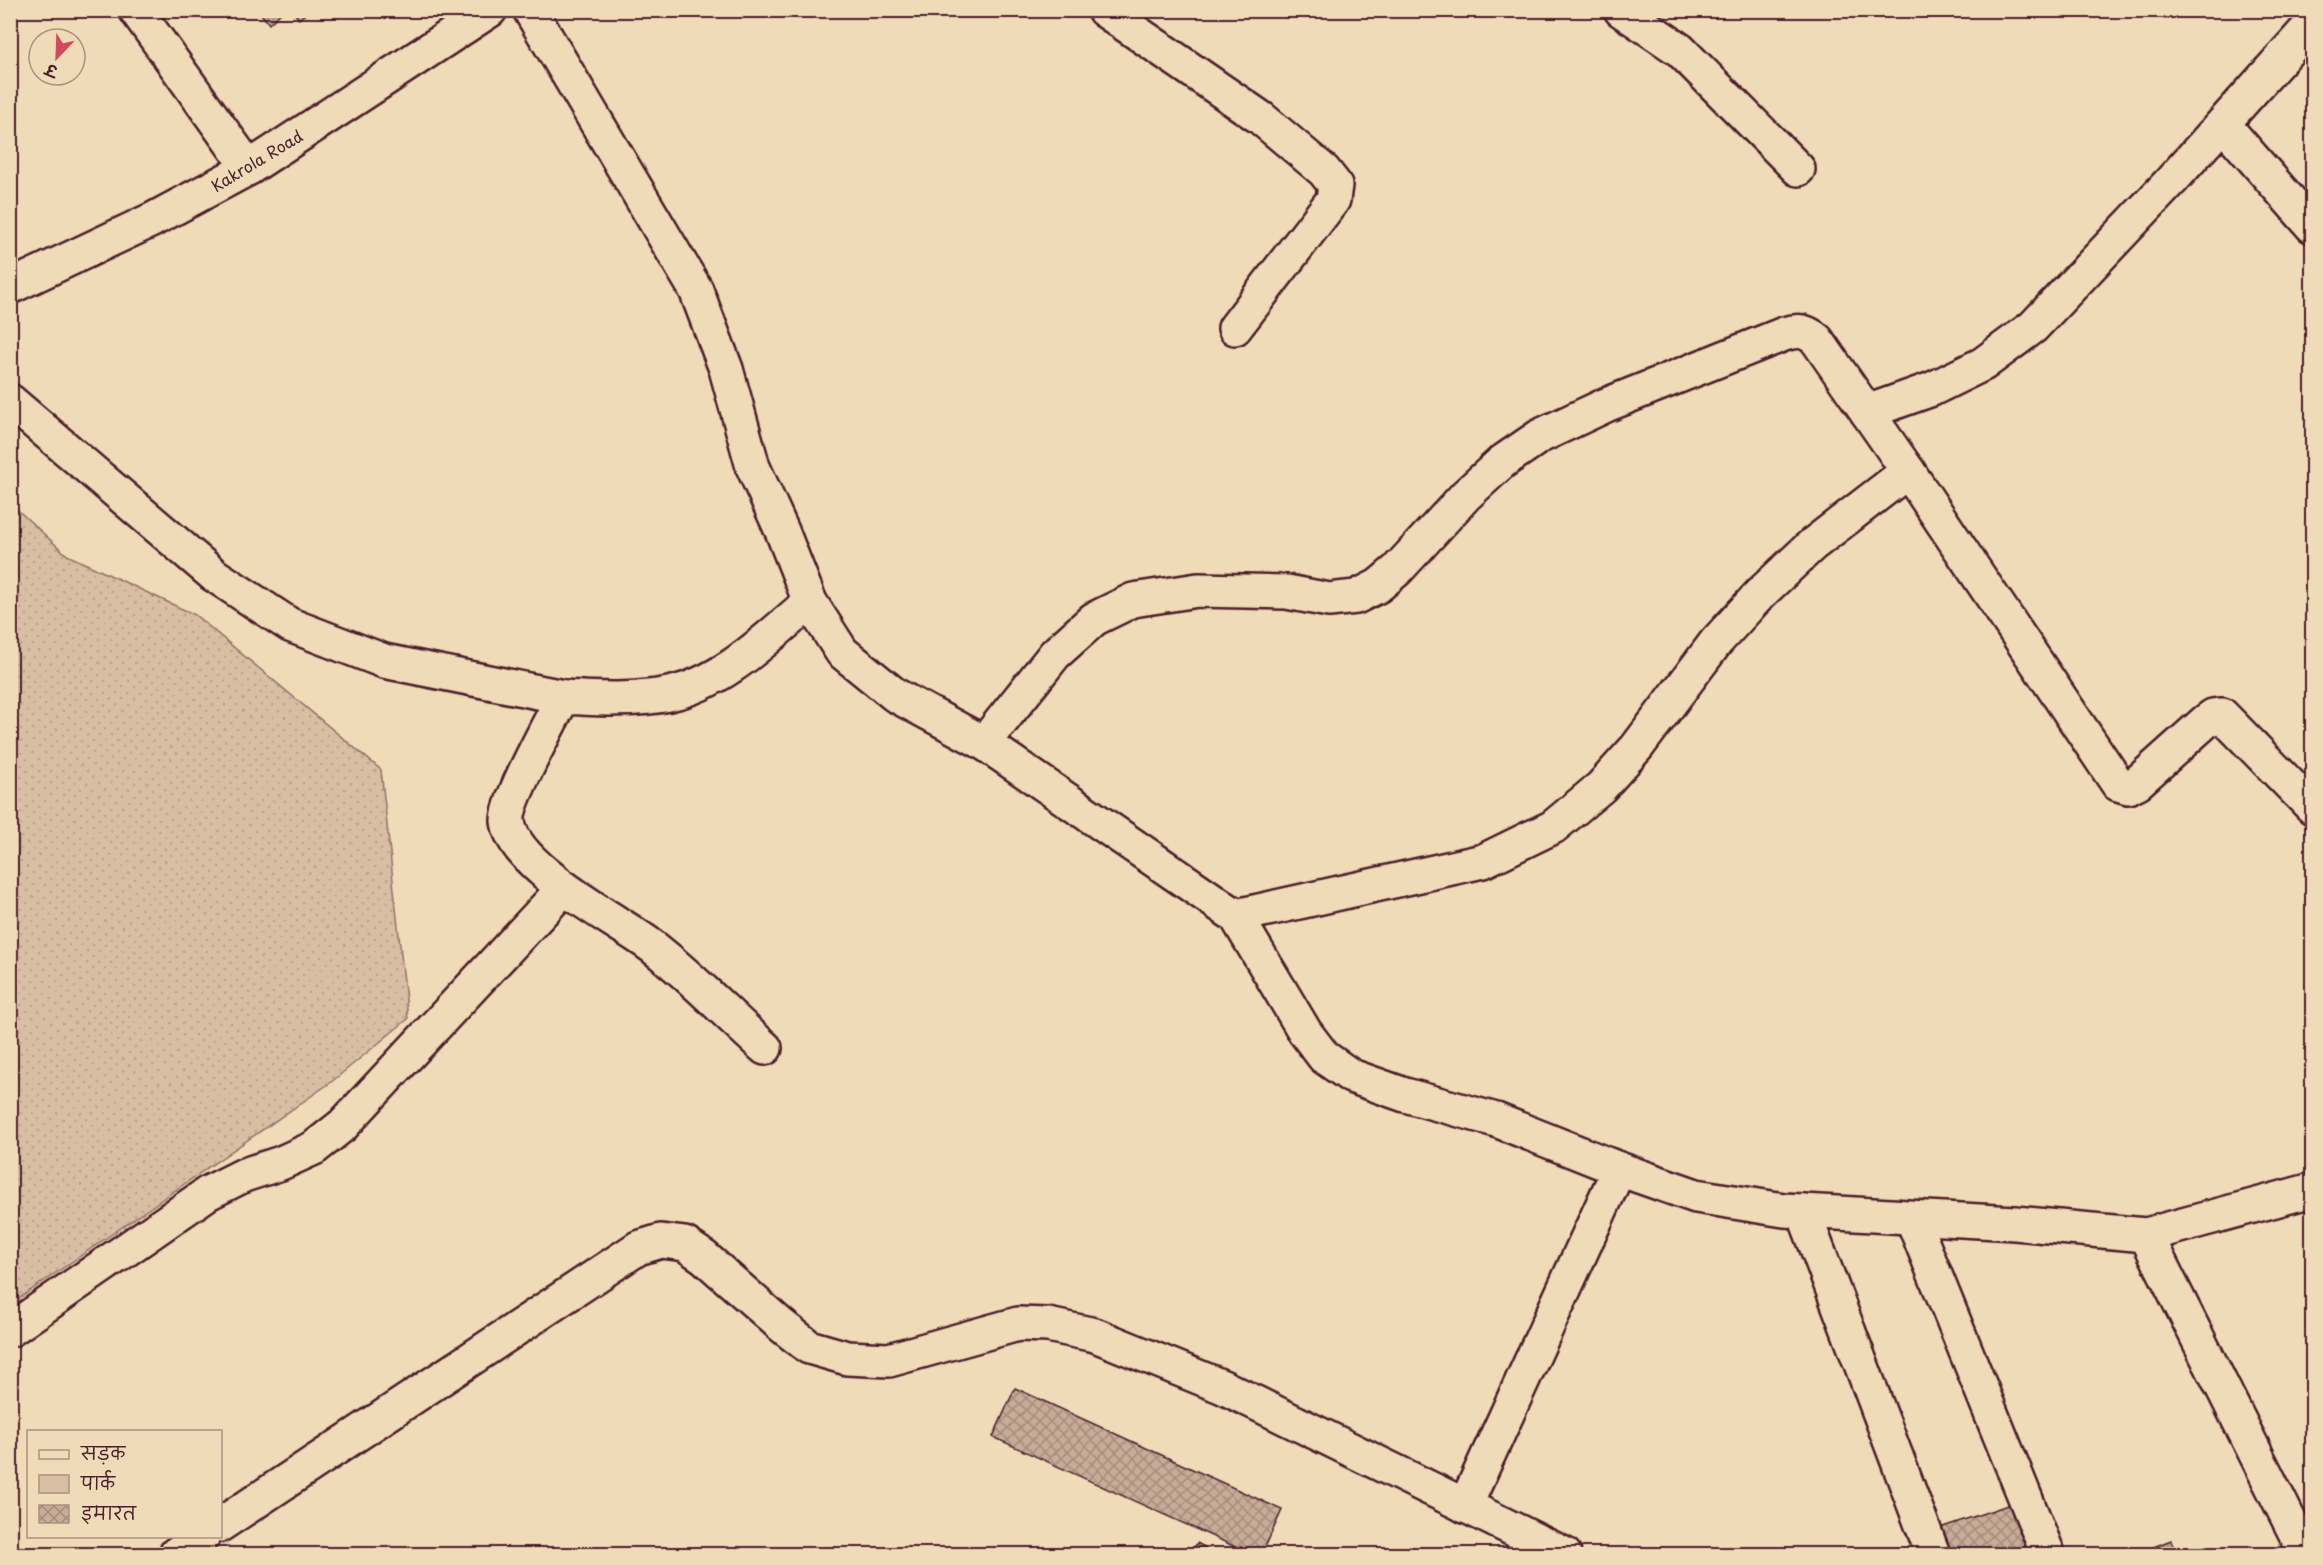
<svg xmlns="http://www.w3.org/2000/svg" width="2323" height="1565" viewBox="0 0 2323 1565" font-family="'Playpen Sans','Playpen Sans Deva',sans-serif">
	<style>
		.green { fill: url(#green-dots); stroke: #916f68; stroke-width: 1.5 }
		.building { fill: url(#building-cross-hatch); stroke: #4a1f2b; stroke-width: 1.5 }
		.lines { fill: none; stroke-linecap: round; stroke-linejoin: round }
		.street-casing { stroke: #4a1f2b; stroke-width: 38 }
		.street { stroke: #f0dbb9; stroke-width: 33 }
		.labels { text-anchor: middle; stroke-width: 5; stroke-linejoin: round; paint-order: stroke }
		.street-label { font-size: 16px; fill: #4a1f2b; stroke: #f0dbb9 }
	</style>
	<defs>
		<pattern id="green-dots" width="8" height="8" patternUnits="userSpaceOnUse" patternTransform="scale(1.5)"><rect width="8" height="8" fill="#d8bfa4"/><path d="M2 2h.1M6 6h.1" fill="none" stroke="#bba48d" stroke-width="1.8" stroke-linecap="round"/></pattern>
		<pattern id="building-cross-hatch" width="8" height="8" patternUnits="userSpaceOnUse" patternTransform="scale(1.5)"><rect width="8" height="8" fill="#c7ac97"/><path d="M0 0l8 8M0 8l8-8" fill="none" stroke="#a48b7b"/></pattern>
	</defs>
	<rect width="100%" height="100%" fill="#f0dbb9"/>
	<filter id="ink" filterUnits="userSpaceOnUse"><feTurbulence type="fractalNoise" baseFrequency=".0167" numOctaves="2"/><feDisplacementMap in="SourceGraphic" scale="12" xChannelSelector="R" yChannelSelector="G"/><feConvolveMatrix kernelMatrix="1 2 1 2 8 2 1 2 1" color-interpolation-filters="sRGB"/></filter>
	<g filter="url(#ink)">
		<polygon class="green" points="10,503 67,555 195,615 381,770 408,1019 330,1083 11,1304"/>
		<g class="building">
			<polygon points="258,10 284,10 269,24"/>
			<polygon points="292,10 310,10 299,19"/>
			<polygon points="1015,1388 1282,1510 1262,1554 1251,1554 993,1437"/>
			<polygon points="2011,1504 2028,1554 1946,1554 1937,1529"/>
			<polygon points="2171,1540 2177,1554 2142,1554 2141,1552"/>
			<polygon points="1197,1543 1217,1554 1190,1554"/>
		</g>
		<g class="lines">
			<defs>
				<g id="street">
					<polyline points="136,10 249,168"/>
					<polyline points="530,10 696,290 726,369 753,467 782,531 810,602 842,652 895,695 984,743 1236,916 1305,1032 1324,1057 1351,1076 1405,1095 1496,1120 1619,1169 1696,1196 1784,1210 2015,1223 2146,1235 2312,1190"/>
					<polyline points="1104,10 1261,118 1324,171 1335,185 1333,200 1235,328"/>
					<polyline points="1621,10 1680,50 1798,169"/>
					<polyline points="2223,124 2312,226"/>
					<polyline points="10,287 152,220 249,168 490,10"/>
					<polyline points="10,401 214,575 290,625 384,661 563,697"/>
					<polyline points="1867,412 1932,389 1983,364 2033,327 2172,180 2312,24"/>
					<polyline points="1908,471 2118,784 2128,787 2138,782 2205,722 2213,716 2222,715 2312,807"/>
					<path d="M984,743L1055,654L1094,619L1133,600L1198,590L1287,592L1329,600L1356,597L1378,586L1397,570L1466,495L1502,462L1540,436L1606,405L1784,334C1799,330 1805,330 1817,340L1908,471L1812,545L1761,593L1716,642L1637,747L1601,787L1553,827L1483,861L1236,916"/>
					<path d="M765,1048C729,1016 692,977 653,947C618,920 513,868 508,821C506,802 552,719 563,697C598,699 634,701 669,694C724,683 768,637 810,602"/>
					<polyline points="1803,1211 1933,1554"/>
					<polyline points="1912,1218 2048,1554"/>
					<polyline points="2146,1235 2306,1554"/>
					<polyline points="10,1330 208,1193 244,1175 281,1163 314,1148 343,1125 564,888"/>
					<polyline points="1465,1506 1619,1169"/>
					<polyline points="220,1525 638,1248 661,1241 685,1244 704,1257 781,1325 809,1347 847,1358 889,1360 1018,1324 1048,1325 1095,1335 1223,1387 1564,1554"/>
					<polyline points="176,1554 203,1536"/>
				</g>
			</defs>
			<use href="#street" class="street-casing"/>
			<use href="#street" class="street"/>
		</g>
	</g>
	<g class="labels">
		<g class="street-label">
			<text transform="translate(257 161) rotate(-31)" y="6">Kakrola Road</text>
		</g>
	</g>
	<rect width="2323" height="1565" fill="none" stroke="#f0dbb9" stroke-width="36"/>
	<rect x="18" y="18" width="2287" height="1529" fill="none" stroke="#4a1f2b" stroke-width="2" filter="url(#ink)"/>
	<rect x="27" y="1430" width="195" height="108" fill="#f0dbb9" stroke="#ae9080" stroke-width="1.5"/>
	<rect x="39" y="1450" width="30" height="9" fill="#f0dbb9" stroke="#ae9080" stroke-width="1.5"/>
	<text x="81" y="1460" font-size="18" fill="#4a1f2b">सड़क</text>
	<rect x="39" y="1475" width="30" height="18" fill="#d8bfa4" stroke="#ae9080" stroke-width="1.5"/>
	<text x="81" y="1490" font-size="18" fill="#4a1f2b">पार्क</text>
	<rect x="39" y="1505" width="30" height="18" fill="url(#building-cross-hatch)" stroke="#ae9080" stroke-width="1.5"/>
	<text x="81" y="1520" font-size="18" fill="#4a1f2b">इमारत</text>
	<g transform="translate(57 57) rotate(203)"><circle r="28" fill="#f0dbb9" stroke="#ae9080" stroke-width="1.5"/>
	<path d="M0-4.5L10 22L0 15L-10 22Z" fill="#d1495b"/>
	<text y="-9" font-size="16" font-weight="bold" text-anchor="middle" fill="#4a1f2b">उ</text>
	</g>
</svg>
